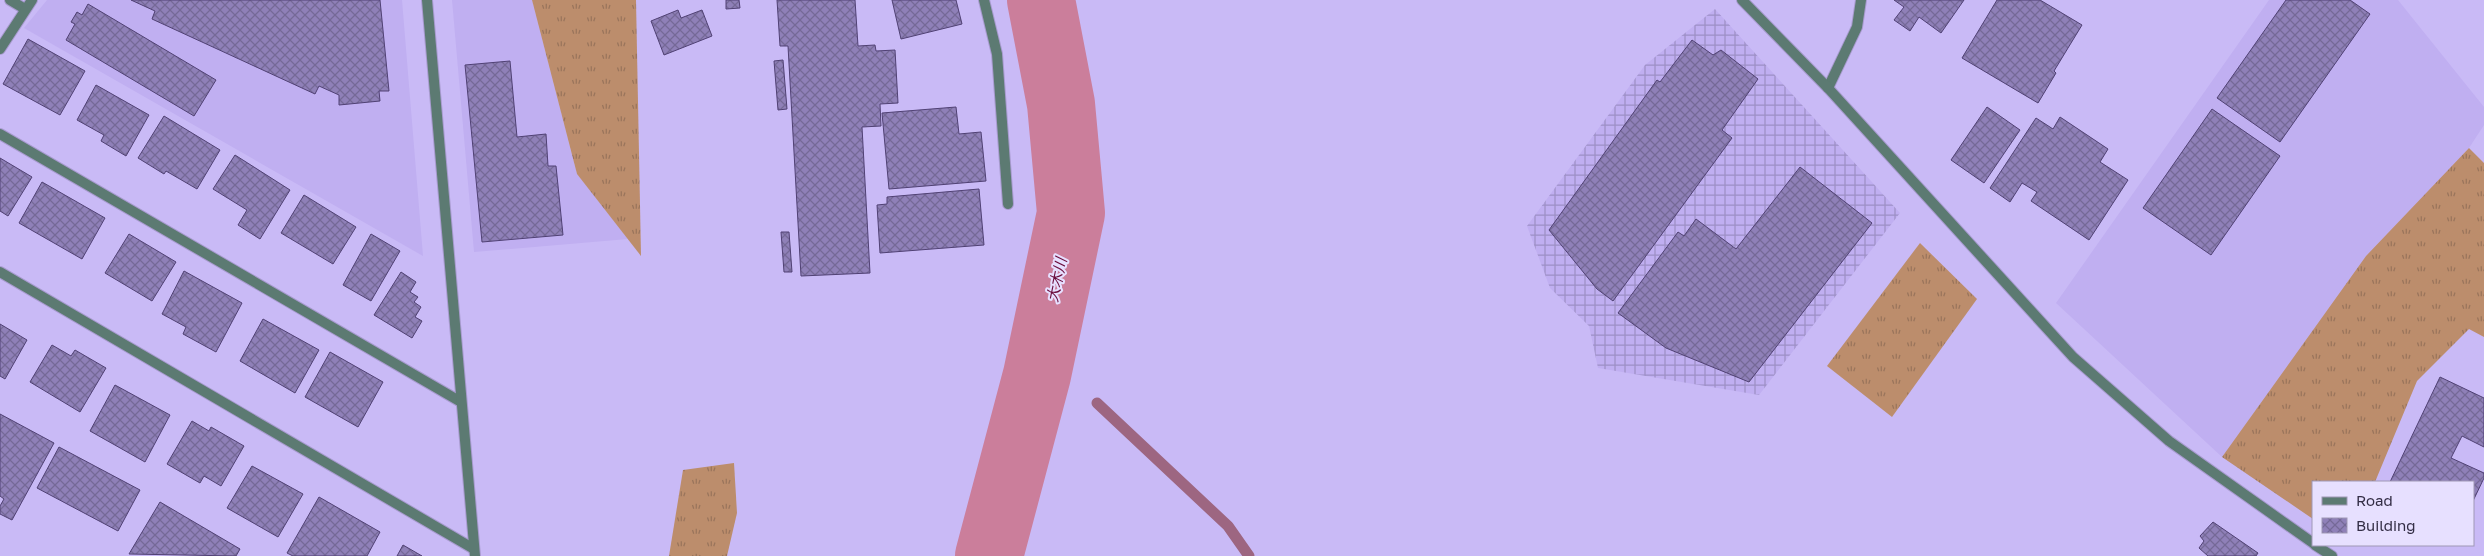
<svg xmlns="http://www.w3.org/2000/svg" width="2484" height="556" viewBox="0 0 2484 556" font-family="'Golos Text','Noto Sans JP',sans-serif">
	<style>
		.built { fill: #c0aff1 }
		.industrial { fill: url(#industrial-grid) }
		.grass { fill: url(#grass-tufts) }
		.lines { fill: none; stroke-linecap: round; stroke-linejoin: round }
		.stream { stroke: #9d6681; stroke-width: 11 }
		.river { stroke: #cb7e9b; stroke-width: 68 }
		.building { fill: url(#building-cross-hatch); stroke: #504174 }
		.service-casing { stroke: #a89bcf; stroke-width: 12 }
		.minor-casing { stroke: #a89bcf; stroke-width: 12 }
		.tertiary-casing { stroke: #a89bcf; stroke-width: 12 }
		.service { stroke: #5c7a72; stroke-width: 10 }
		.minor { stroke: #5c7a72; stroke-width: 10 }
		.tertiary { stroke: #5c7a72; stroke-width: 10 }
		.labels { text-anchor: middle; stroke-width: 4; stroke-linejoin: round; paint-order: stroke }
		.water-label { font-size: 15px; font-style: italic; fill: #6b0d3d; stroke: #e7e0ff }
	</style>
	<defs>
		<pattern id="industrial-grid" width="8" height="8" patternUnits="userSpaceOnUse" patternTransform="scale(1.25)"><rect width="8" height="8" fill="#c0aff1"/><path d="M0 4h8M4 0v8" fill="none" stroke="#9d8fc5"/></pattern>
		<pattern id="grass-tufts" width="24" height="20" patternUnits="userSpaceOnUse" patternTransform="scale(1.25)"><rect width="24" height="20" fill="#bc8d6c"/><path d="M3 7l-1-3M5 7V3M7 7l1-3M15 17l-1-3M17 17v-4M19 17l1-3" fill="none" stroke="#99745b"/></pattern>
		<pattern id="building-cross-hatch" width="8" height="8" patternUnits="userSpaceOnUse" patternTransform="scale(1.25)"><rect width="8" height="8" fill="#8f80b8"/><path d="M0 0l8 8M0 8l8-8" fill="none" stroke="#756997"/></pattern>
	</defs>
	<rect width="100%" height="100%" fill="#c9baf6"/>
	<g class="built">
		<polygon points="47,0 402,0 423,256 24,28"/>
		<polygon points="452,0 532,0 577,174 628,239 474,252"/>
		<polygon points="2269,0 2398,0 2484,107 2484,125 2469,148 2366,256 2222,457 2056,303"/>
	</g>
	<polygon class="industrial" points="1715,9 1900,213 1759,395 1598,368 1589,326 1550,288 1527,226 1645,65"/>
	<g class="grass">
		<polygon points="532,0 636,0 641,256 577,174"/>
		<polygon points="2469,148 2484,163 2484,337 2469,329 2417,381 2375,482 2313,482 2313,519 2222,457 2366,256"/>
		<polygon points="1920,243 1977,299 1892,417 1827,366"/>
		<polygon points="734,463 737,513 727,556 669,556 683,470"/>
	</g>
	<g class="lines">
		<polyline class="stream" points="1097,403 1228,526 1249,556"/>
		<polyline class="river" points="989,556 1037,375 1071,213 1061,104 1041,0"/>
	</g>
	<g class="building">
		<polygon points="131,0 380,0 389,91 379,91 380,101 339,105 339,95 319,86 315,94 152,19 155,11"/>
		<polygon points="726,0 739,0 740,8 726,9"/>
		<polygon points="777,0 855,0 858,46 875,45 876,51 895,50 898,103 880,104 881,126 862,127 870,273 801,276 788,46 780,46"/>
		<polygon points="892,0 956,0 962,24 901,39"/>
		<polygon points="1894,0 1964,0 1941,33 1919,17 1910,31 1894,20 1904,7"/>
		<polygon points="1997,0 2040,0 2082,25 2054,71 2056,73 2038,103 1962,58"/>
		<polygon points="2286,0 2350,0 2370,14 2280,142 2217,98"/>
		<polygon points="88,4 216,80 194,116 66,40 75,24 71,22 77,12 82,15"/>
		<polygon points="678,10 681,18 702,10 712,36 664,55 651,21"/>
		<polygon points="28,39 85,71 60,115 3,84"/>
		<polygon points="1692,40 1713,55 1721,50 1758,79 1722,130 1732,138 1613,301 1597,289 1549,230 1657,80 1660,82"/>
		<polygon points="783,60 787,109 778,110 774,61"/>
		<polygon points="510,61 517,137 546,134 548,166 556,166 563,235 482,242 465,65"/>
		<polygon points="96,85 149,115 126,156 101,141 104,135 77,120"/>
		<polygon points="956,107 959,134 981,132 986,181 889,189 882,113"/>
		<polygon points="1987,107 2020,130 1984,183 1951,160"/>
		<polygon points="2212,109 2280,156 2211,255 2143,208"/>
		<polygon points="164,116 220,150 197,189 166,171 164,174 138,158"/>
		<polygon points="2060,117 2108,149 2100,162 2128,180 2089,240 2031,201 2037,192 2022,183 2010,202 1990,188 2036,118 2053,129"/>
		<polygon points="235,155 290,190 260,239 238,225 247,210 213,189"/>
		<polygon points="0,158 32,177 8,216 0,211"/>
		<polygon points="1800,167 1872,223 1749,382 1666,348 1618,313 1678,232 1684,236 1696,219 1736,249"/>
		<polygon points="42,182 105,218 82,259 19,223"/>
		<polygon points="979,189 984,245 880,253 877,205 887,204 887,197"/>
		<polygon points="304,195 356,227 333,264 281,233"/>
		<polygon points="781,232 789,232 792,272 784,272"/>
		<polygon points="129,234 176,262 152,301 105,273"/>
		<polygon points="371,234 400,251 371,301 343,285"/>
		<polygon points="184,271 242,303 216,352 183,334 186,327 162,314"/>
		<polygon points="401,272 416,282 410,292 418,297 414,302 421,307 415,317 422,321 412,338 374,315"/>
		<polygon points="263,319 319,350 295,393 240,361"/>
		<polygon points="0,324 27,340 5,379 0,376"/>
		<polygon points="52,345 71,356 75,350 106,368 80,412 30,382"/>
		<polygon points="330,352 383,382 358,427 305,397"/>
		<polygon points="2440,377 2484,398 2484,447 2462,436 2451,458 2484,473 2484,478 2473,501 2473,482 2390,482"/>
		<polygon points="115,385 170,415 145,462 90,431"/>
		<polygon points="0,414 54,443 12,520 0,514 0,506 4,499 0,496"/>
		<polygon points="192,421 209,431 211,427 244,446 221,486 204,476 200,483 167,464"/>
		<polygon points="59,447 140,490 118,531 37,488"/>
		<polygon points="252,466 303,494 278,537 227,508"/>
		<polygon points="319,497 380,532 367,556 293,556 287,553"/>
		<polygon points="160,502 240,549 236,556 129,554"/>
		<polygon points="2213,522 2258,553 2256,556 2208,556 2199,548 2204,541 2200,536"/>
		<polygon points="403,545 422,556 397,556"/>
	</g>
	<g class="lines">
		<defs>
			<polyline id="service" points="10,0 25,9"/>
			<g id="minor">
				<polyline points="984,0 997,54 1008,204"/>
				<polyline points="0,49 32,0"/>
				<polyline points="1828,88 1857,27 1861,0"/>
				<polyline points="0,134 461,402"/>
				<polyline points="0,272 474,549"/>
			</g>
			<g id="tertiary">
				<polyline points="427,0 475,556"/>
				<polyline points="1742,0 1828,88 2073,357 2169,441 2313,543"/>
				<polyline points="2315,545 2332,556"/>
			</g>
		</defs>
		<use href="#service" class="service-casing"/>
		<use href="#minor" class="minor-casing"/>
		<use href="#tertiary" class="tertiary-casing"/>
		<use href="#service" class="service"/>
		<use href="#minor" class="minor"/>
		<use href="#tertiary" class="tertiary"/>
	</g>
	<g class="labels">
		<g class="water-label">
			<text transform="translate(1057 280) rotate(-78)" y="5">大木川</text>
		</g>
	</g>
	<rect x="2312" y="481" width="162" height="65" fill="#e7e0ff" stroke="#9f98b5"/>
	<rect x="2322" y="497" width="25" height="8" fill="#5c7a72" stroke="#9f98b5"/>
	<text x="2356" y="506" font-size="15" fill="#332d45">Road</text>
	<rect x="2322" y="518" width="25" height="15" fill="url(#building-cross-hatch)" stroke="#9f98b5"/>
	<text x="2356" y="531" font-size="15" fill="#332d45">Building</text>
</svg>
